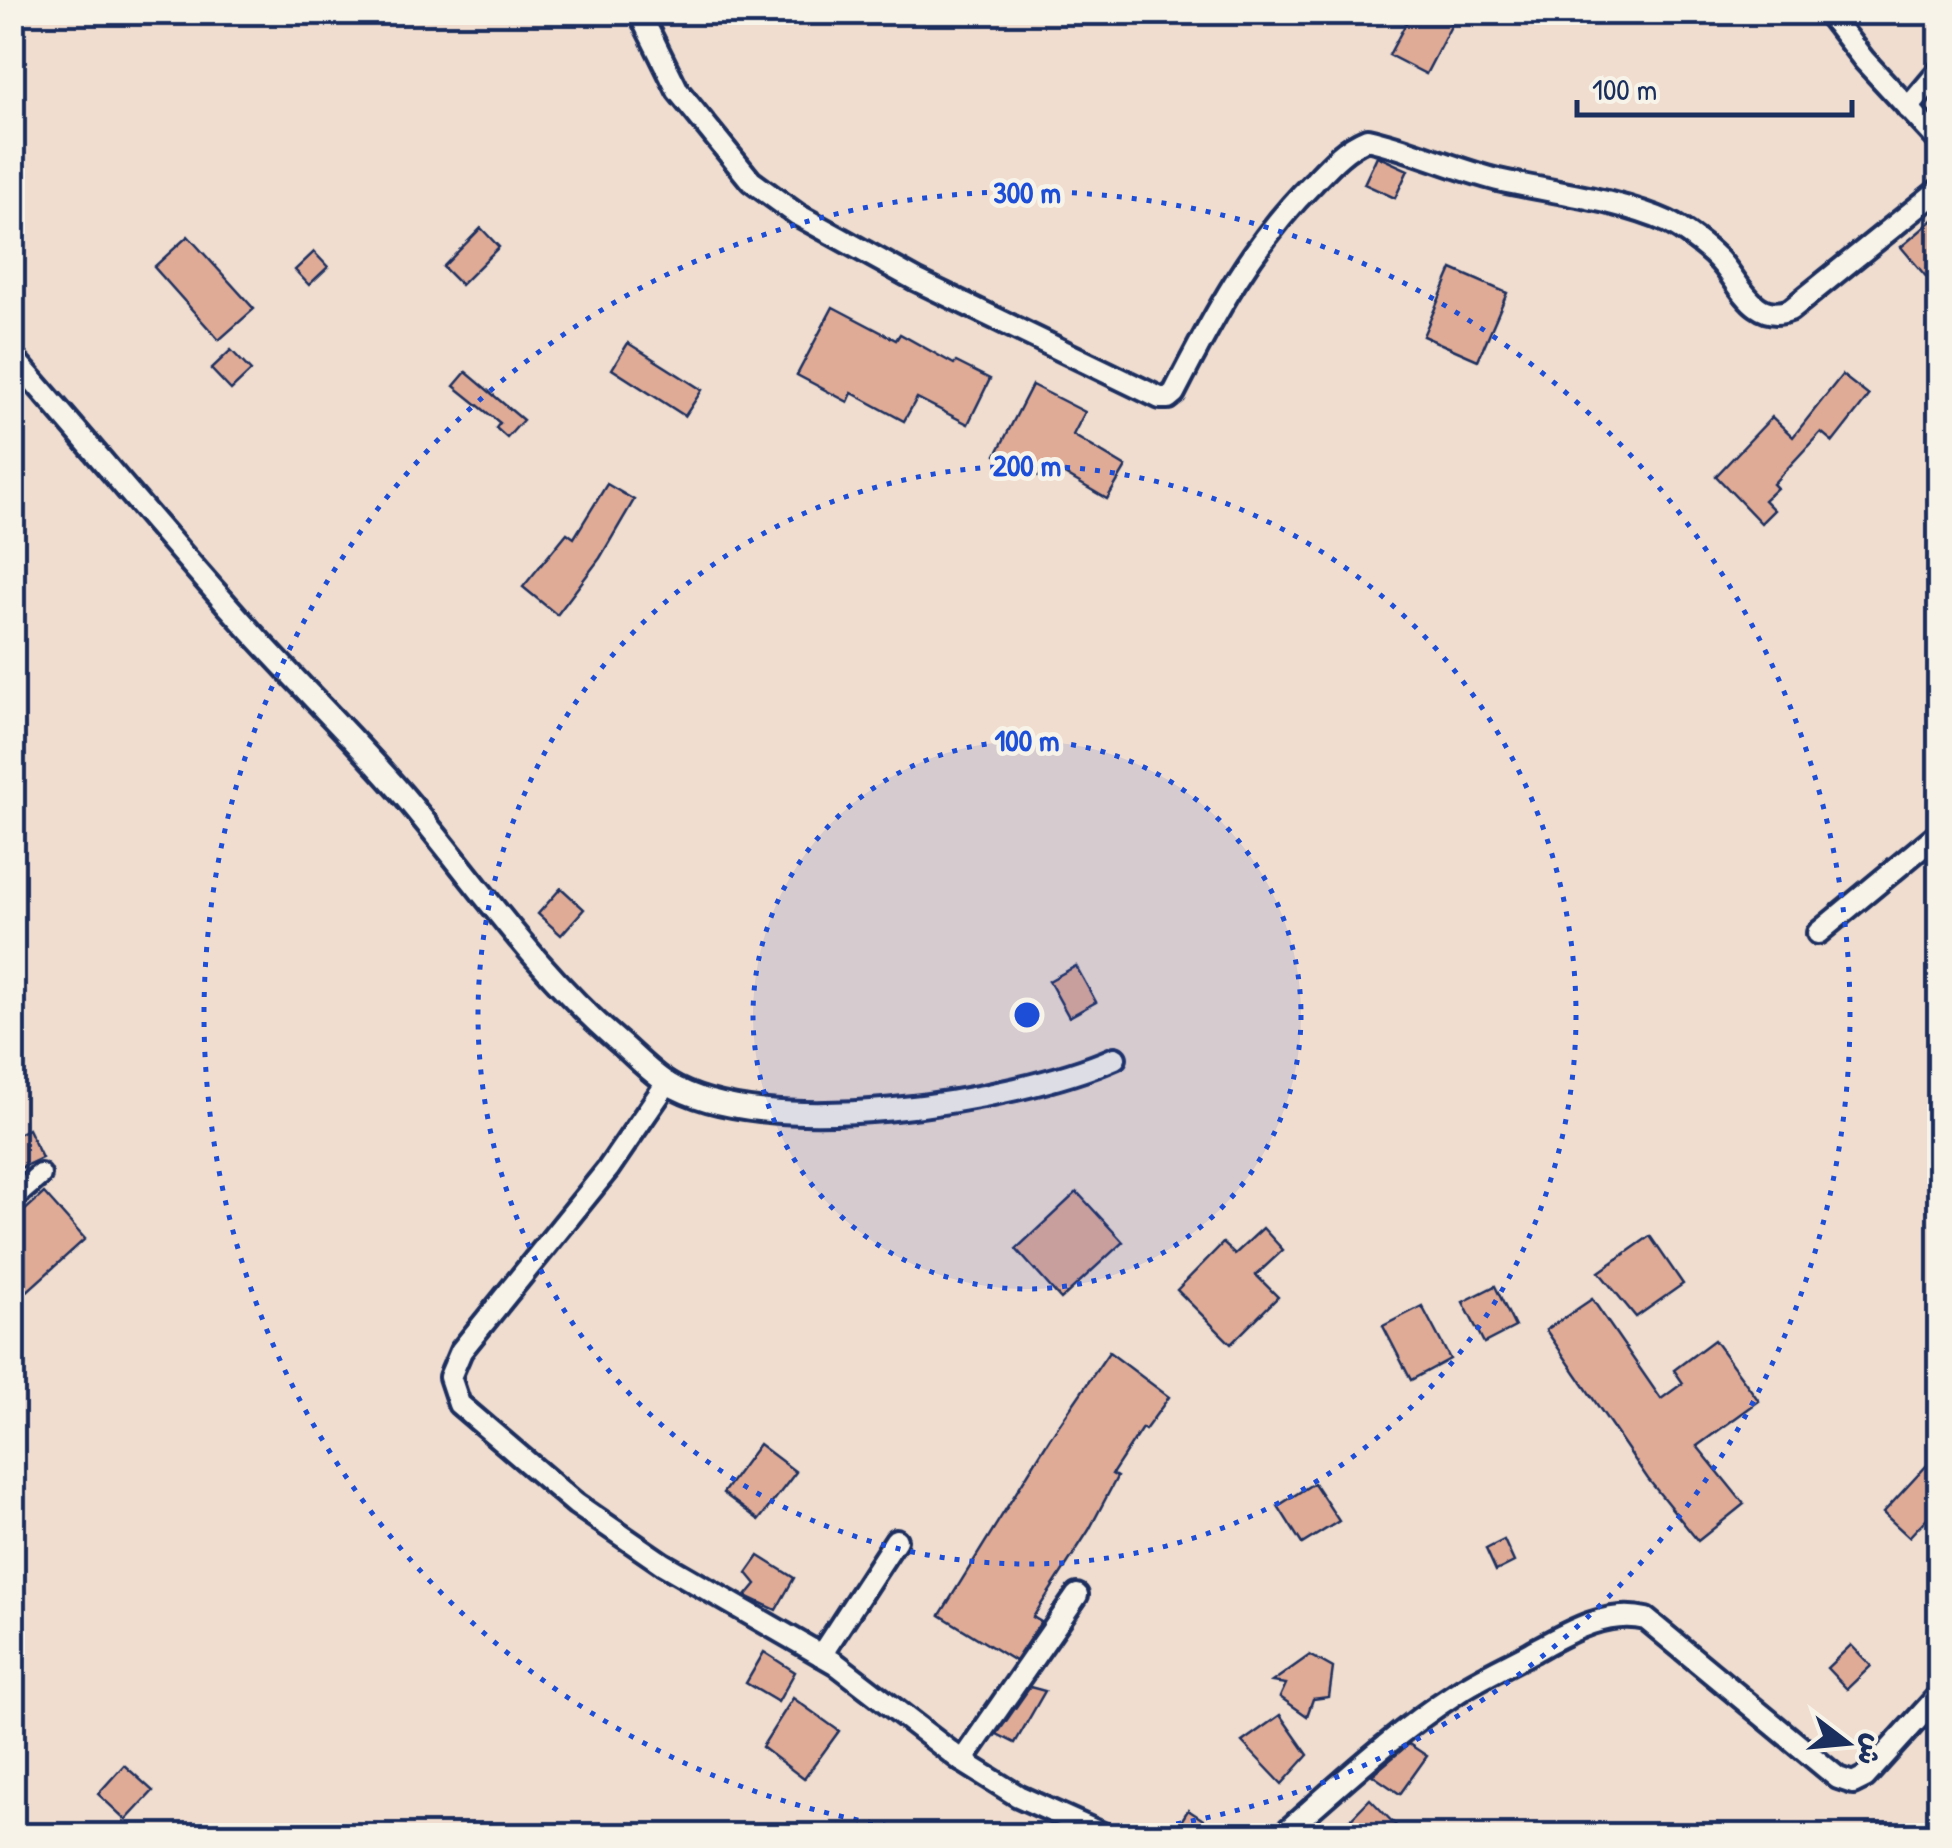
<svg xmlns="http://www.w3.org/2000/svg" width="1952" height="1848" viewBox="0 0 1952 1848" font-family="'Patrick Hand','Playpen Sans Arabic',sans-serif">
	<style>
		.building { fill: #e0ab96; stroke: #1b2f5e; stroke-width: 2.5 }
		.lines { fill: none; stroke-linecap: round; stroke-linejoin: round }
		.minor-casing { stroke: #1b2f5e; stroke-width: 28 }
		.minor { stroke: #f7f3e8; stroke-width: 20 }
		.ring { fill: none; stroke: #1d4ed8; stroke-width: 5; stroke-dasharray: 5 10 }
		.centre { fill: #1d4ed8; stroke: #f7f3e8; stroke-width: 5 }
		.ring-label { font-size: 30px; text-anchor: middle; font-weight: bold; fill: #1d4ed8; stroke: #f7f3e8; stroke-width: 9; stroke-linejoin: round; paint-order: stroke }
	</style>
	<rect width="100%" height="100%" fill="#f0ddcf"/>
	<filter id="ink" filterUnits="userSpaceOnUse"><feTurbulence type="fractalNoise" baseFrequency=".01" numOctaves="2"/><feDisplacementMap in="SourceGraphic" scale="20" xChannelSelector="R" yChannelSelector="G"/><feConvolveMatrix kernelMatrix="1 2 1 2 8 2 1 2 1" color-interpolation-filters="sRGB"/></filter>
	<g filter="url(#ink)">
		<g class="building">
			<polygon points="1412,12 1430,12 1452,24 1426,74 1389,55"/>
			<polygon points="1377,156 1408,170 1395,198 1364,184"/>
			<polygon points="1940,214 1940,272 1929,280 1901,247"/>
			<polygon points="481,228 499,247 461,285 443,267"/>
			<polygon points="188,236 254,309 219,340 154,267"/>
			<polygon points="314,252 328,267 309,285 295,270"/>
			<polygon points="1452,269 1507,293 1478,360 1423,336"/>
			<polygon points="833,307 896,340 900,334 954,364 956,362 990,379 968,424 917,398 904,421 852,393 848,402 797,375"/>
			<polygon points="628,343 702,390 685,416 612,369"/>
			<polygon points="231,350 251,371 231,390 211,369"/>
			<polygon points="466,372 523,420 507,438 496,428 500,423 454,386"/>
			<polygon points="1842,375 1869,396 1833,442 1821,432 1773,484 1777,488 1764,500 1774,510 1761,523 1716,476 1772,417 1793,437"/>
			<polygon points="1032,385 1085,412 1073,435 1126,467 1107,499 1056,469 1049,482 996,455"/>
			<polygon points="607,484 634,500 600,558 557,615 523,587 567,533 574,538"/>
			<polygon points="561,888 584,909 561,935 538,914"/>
			<polygon points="1076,966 1096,1002 1069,1017 1049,981"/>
			<polygon points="28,1129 42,1158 12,1172 12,1137"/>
			<polygon points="1077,1192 1123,1242 1061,1299 1016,1249"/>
			<polygon points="44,1193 85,1239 12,1305 12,1222"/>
			<polygon points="1263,1228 1283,1250 1256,1275 1278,1297 1231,1344 1177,1290 1223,1243 1235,1254"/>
			<polygon points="1650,1236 1683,1284 1636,1317 1599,1272"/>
			<polygon points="1495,1286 1515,1327 1484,1343 1463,1302"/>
			<polygon points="1592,1299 1661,1399 1683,1383 1674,1370 1714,1340 1759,1401 1697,1446 1744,1504 1698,1541 1648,1479 1546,1330"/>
			<polygon points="1422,1306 1450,1359 1411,1380 1383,1326"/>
			<polygon points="1109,1352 1169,1397 1145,1430 1142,1428 1112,1474 1117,1477 1089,1530 1033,1617 1041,1622 1015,1661 940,1615 1050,1438"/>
			<polygon points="759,1444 796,1472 759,1520 723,1493"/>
			<polygon points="1940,1451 1940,1504 1909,1537 1883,1513"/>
			<polygon points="1314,1483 1339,1521 1302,1544 1278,1506"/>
			<polygon points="1504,1540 1514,1562 1496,1571 1486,1549"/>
			<polygon points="759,1556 794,1578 776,1610 746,1596 756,1584 747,1573"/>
			<polygon points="1851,1645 1871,1666 1847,1689 1827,1668"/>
			<polygon points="764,1652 795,1672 778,1702 746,1683"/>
			<polygon points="1310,1655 1333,1668 1329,1697 1313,1699 1307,1716 1280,1697 1286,1684 1272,1682"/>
			<polygon points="1030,1687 1045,1691 1015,1743 997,1734"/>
			<polygon points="793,1698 839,1731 804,1779 762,1747"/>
			<polygon points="1280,1715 1308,1755 1282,1784 1242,1742"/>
			<polygon points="1409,1744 1427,1756 1400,1794 1372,1775"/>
			<polygon points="124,1765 153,1791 126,1820 98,1794"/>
			<polygon points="1370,1799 1406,1836 1334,1836"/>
			<polygon points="1188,1810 1228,1836 1172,1836"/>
		</g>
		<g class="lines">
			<defs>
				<g id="minor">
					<path d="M639,12L678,91L751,181L798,215L916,280L1160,398H1168L1174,393C1213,317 1252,243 1314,182C1330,165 1345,148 1367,139C1412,149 1454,169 1498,180C1551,192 1620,200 1668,222C1684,230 1705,246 1717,258C1739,279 1752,325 1790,310L1940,189"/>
					<polyline points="1827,12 1864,60 1940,142"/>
					<polyline points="1908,108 1940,70"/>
					<path d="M12,356C90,445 165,536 244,624C296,682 352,736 403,795C475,880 536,972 621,1044C636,1057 651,1073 667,1083C764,1143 1015,1102 1115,1058"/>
					<polyline points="1818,933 1940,832"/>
					<polyline points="667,1083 608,1169 461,1351 450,1377 459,1404 576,1504 663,1564 835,1663 962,1761 1018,1796 1107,1836"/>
					<polyline points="12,1199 40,1175"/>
					<polyline points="821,1655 896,1540"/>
					<polyline points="962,1761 1077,1595"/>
					<path d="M1281,1836C1337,1787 1393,1734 1455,1694C1479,1678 1506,1666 1530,1653C1565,1634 1605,1609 1646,1619L1838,1778L1853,1783L1865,1777L1940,1694"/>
				</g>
			</defs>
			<use href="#minor" class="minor-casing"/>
			<use href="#minor" class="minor"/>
		</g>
	</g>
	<circle cx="1027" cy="1015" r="274" fill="#1d4ed8" fill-opacity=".12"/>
	<g class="ring">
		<circle cx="1027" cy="1015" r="274"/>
		<circle cx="1027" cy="1015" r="549"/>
		<path d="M962 1835A823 823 0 1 1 1092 1835"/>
	</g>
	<circle cx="1027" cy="1015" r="15" class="centre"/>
	<g class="ring-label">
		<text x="1027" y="203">300 m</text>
		<text x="1027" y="476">200 m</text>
		<text x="1027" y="751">100 m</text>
	</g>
	<rect width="1952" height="1848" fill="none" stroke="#f7f3e8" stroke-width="50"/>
	<rect x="25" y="25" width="1902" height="1798" fill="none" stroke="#1b2f5e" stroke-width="4" filter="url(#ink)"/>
	<g transform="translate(1847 1743) rotate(106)" stroke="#f7f3e8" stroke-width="8" paint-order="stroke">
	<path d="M0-8L18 38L0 25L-18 38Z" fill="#1b2f5e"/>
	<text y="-15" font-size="28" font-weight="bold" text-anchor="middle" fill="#1b2f5e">ش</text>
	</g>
	<path d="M1577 100v15h275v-15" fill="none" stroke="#1b2f5e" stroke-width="5"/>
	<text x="1592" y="100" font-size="30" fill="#1b2f5e" stroke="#f7f3e8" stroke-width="8" paint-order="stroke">100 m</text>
</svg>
